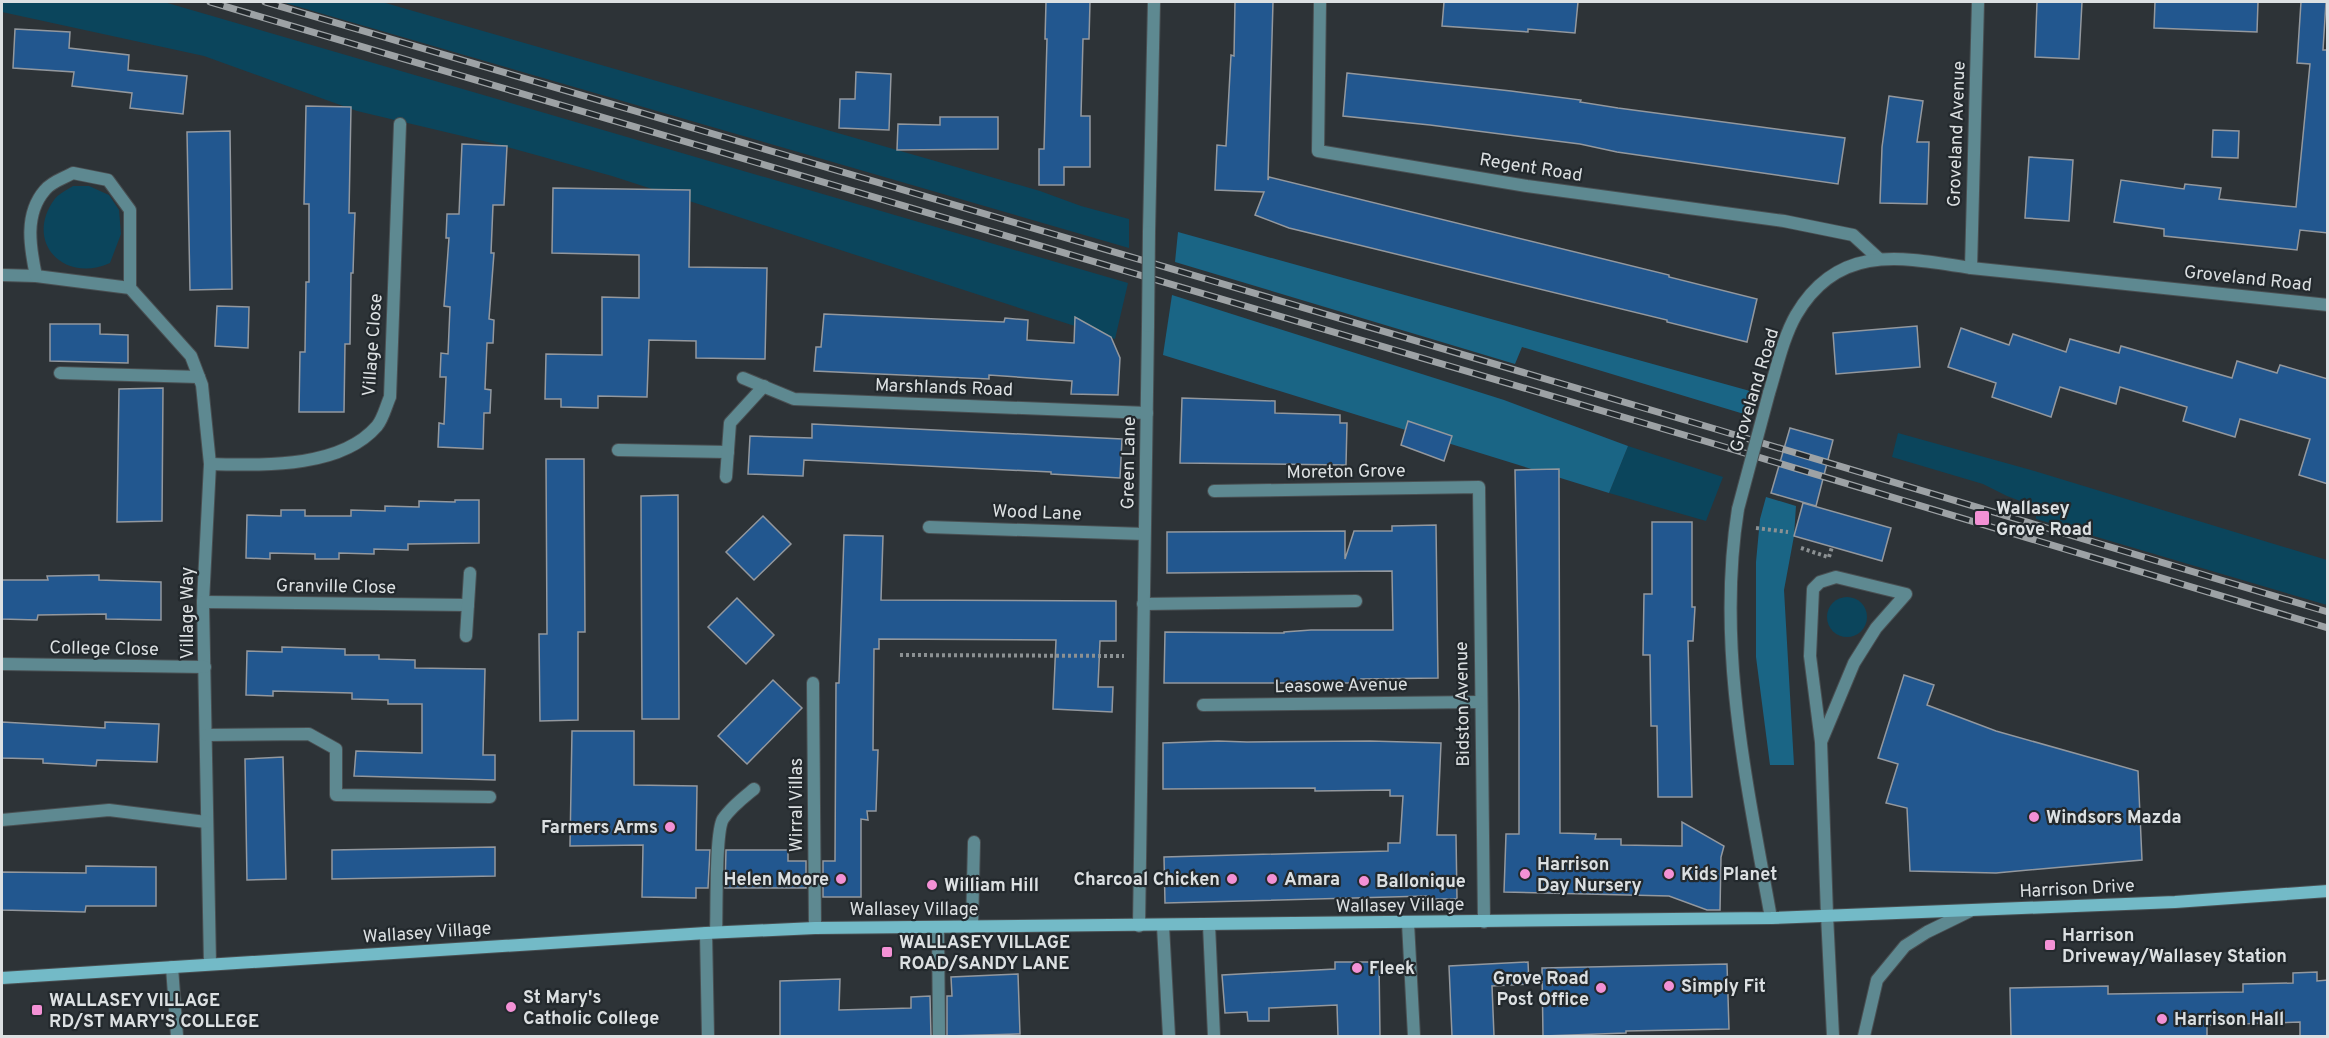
<svg xmlns="http://www.w3.org/2000/svg" width="2329" height="1038" viewBox="0 0 2329 1038" font-family="Overpass,sans-serif">
	<style>
		.green { fill: #0b455c }
		.forest { fill: #1a6585 }
		.building { fill: #22578f; stroke: #93989e; stroke-width: 1.5 }
		.lines { fill: none; stroke-linecap: round; stroke-linejoin: round }
		.service-casing { stroke: #494f52; stroke-width: 14 }
		.minor-casing { stroke: #494f52; stroke-width: 14 }
		.tertiary-casing { stroke: #494f52; stroke-width: 14 }
		.secondary-casing { stroke: #494f52; stroke-width: 14 }
		.path { stroke: #8c9193; stroke-width: 4; stroke-dasharray: 3 3; stroke-linecap: butt }
		.service { stroke: #5e8991; stroke-width: 12 }
		.minor { stroke: #5e8991; stroke-width: 12 }
		.tertiary { stroke: #5e8991; stroke-width: 12 }
		.secondary { stroke: #73bac7; stroke-width: 12 }
		.rail-casing { stroke: #9da2a5; stroke-width: 7 }
		.rail { stroke: #23292d; stroke-width: 4.5; stroke-dasharray: 14; stroke-linecap: butt }
		.minor-bridge-casing { stroke: #494f52; stroke-width: 14; stroke-linecap: butt }
		.tertiary-bridge-casing { stroke: #494f52; stroke-width: 14; stroke-linecap: butt }
		.minor-bridge { stroke: #5e8991; stroke-width: 12 }
		.tertiary-bridge { stroke: #5e8991; stroke-width: 12 }
		.poi-dot { fill: #f391d5; stroke: #23292d; stroke-width: 2 }
		.labels { text-anchor: middle; stroke-width: 4.5; stroke-linejoin: round; paint-order: stroke }
		.street-label { font-size: 18px; fill: #dce0e2; stroke: #23292d }
		.poi-label { font-size: 18px; font-weight: bold; fill: #dce0e2; stroke: #23292d; text-anchor: start }
	</style>
	<rect width="100%" height="100%" fill="#2d3337"/>
	<g class="green">
		<polygon points="2,2 164,2 1128,283 1115,339 612,176 496,144 357,111 204,56 2,12"/>
		<polygon points="282,2 382,2 1040,191 1081,206 1129,219 1129,248"/>
		<path d="M73,186H89L109,195L119,210L121,234L110,263C64,284 24,242 54,200C58,194 67,190 73,186Z"/>
		<polygon points="1898,433 2031,470 2327,560 2327,605 2036,519 2036,507 2007,496 1983,484 1892,457"/>
		<polygon points="1628,446 1723,477 1706,521 1609,493"/>
		<circle cx="1847" cy="617" r="20"/>
	</g>
	<g class="forest">
		<polygon points="1178,232 1750,391 1744,414 1522,347 1515,364 1175,262"/>
		<polygon points="1172,295 1504,400 1628,446 1609,493 1163,355"/>
		<polygon points="1766,497 1796,506 1794,536 1784,590 1794,765 1770,765 1756,657 1756,562 1760,519"/>
	</g>
	<g class="building">
		<polygon points="1046,2 1090,2 1089,39 1083,39 1081,116 1090,116 1090,167 1064,167 1064,185 1039,185 1039,149 1044,149 1047,39 1045,39"/>
		<polygon points="1235,2 1273,2 1268,180 1269,177 1669,275 1669,277 1757,299 1747,342 1667,322 1667,320 1289,228 1255,215 1264,192 1215,190 1217,145 1226,146 1231,55 1234,56"/>
		<polygon points="1444,2 1578,2 1575,33 1528,29 1528,32 1442,26"/>
		<polygon points="2037,2 2082,2 2079,59 2035,57"/>
		<polygon points="2155,2 2258,2 2257,32 2154,28"/>
		<polygon points="2301,2 2326,2 2323,50 2328,50 2328,233 2300,230 2297,250 2164,236 2164,229 2114,222 2121,180 2184,189 2185,184 2221,188 2219,199 2296,207 2310,64 2297,63"/>
		<polygon points="15,29 70,32 69,48 129,55 128,70 187,76 183,114 130,108 132,93 72,86 74,72 13,68"/>
		<polygon points="856,72 891,74 889,130 839,128 840,99 855,99"/>
		<polygon points="1347,73 1511,91 1581,100 1580,102 1618,108 1845,138 1838,184 1617,152 1580,144 1430,125 1343,116"/>
		<polygon points="1889,96 1923,101 1917,142 1929,142 1927,204 1880,203 1882,147"/>
		<polygon points="306,106 351,107 349,213 355,213 354,240 353,273 351,273 350,344 345,344 344,412 299,412 300,352 305,352 306,282 309,282 309,204 304,204"/>
		<polygon points="940,117 998,117 998,149 897,150 898,124 940,125"/>
		<polygon points="2213,130 2239,131 2238,158 2212,157"/>
		<polygon points="230,131 232,289 190,290 187,132"/>
		<polygon points="462,144 507,146 504,205 493,205 491,253 494,253 489,319 494,320 493,343 487,343 485,389 491,390 490,413 484,413 483,449 438,447 439,423 444,424 446,377 440,377 441,353 448,354 450,307 444,306 449,238 446,238 447,214 459,214"/>
		<polygon points="2029,157 2073,160 2069,221 2025,218"/>
		<polygon points="553,188 690,190 689,267 767,268 765,359 696,358 696,341 649,340 647,397 598,396 598,408 561,407 561,399 545,399 546,354 602,355 602,297 639,298 639,255 552,253"/>
		<polygon points="217,306 249,307 248,348 215,346"/>
		<polygon points="824,314 1004,322 1005,318 1028,320 1027,340 1074,343 1075,317 1111,337 1120,358 1118,395 1071,394 1072,381 989,375 989,379 814,371 816,347 821,347"/>
		<polygon points="50,324 100,324 100,334 128,335 128,363 50,361"/>
		<polygon points="1917,326 1920,367 1836,374 1833,333"/>
		<polygon points="1961,328 2009,345 2013,334 2066,352 2070,339 2119,353 2121,346 2232,378 2237,361 2277,373 2280,365 2328,379 2328,484 2299,475 2310,439 2240,419 2235,437 2183,421 2187,407 2120,387 2116,404 2060,387 2051,417 1992,397 1996,383 1948,367"/>
		<polygon points="163,388 162,521 117,522 119,389"/>
		<polygon points="1182,398 1275,401 1275,413 1340,415 1340,423 1347,423 1346,465 1180,463"/>
		<polygon points="1408,421 1452,436 1444,461 1401,445"/>
		<polygon points="812,424 1122,439 1120,478 1051,474 1051,472 804,460 803,476 748,474 750,436 812,438"/>
		<polygon points="1790,428 1833,440 1816,506 1771,493"/>
		<polygon points="546,459 584,459 585,632 578,632 578,720 540,721 539,634 547,634"/>
		<polygon points="1559,469 1560,833 1596,834 1595,839 1621,839 1621,845 1682,846 1682,822 1724,846 1721,857 1720,910 1707,910 1669,896 1504,892 1506,834 1519,834 1519,704 1515,470"/>
		<polygon points="678,495 679,719 642,719 641,496"/>
		<polygon points="455,500 479,500 479,543 408,544 408,550 374,549 374,554 339,553 339,559 315,559 315,554 270,553 270,559 246,558 247,515 281,516 281,510 305,510 305,516 351,516 351,510 385,511 385,506 419,507 419,501 455,502"/>
		<polygon points="1803,503 1891,528 1882,561 1794,536"/>
		<polygon points="763,516 791,544 754,580 726,552"/>
		<polygon points="1652,522 1692,522 1692,607 1695,607 1693,641 1688,641 1692,797 1658,797 1657,726 1651,726 1650,655 1643,655 1644,594 1652,594"/>
		<polygon points="1436,525 1438,678 1361,679 1361,683 1164,683 1165,632 1284,633 1284,632 1311,630 1393,630 1392,571 1167,573 1167,532 1345,531 1345,559 1354,531 1392,531 1392,526"/>
		<polygon points="844,535 883,536 881,600 1116,601 1116,641 1100,641 1098,687 1113,687 1112,712 1053,709 1056,640 879,639 879,649 874,649 873,750 878,750 876,811 867,811 868,820 861,819 861,897 823,897 823,861 835,861 836,683 839,683"/>
		<polygon points="99,575 99,580 161,582 161,620 106,619 106,614 38,615 37,620 2,619 2,580 48,580 47,576"/>
		<polygon points="737,598 774,635 746,664 708,627"/>
		<polygon points="282,647 345,649 345,655 379,655 379,659 415,660 415,668 485,669 483,755 495,755 495,780 354,776 356,751 422,753 422,704 388,704 388,700 352,699 352,693 273,691 273,696 246,695 247,651 282,652"/>
		<polygon points="1904,675 1934,685 1927,705 1996,731 2138,771 2142,860 1996,873 1910,871 1907,808 1886,803 1898,764 1878,758"/>
		<polygon points="773,680 802,708 747,764 718,736"/>
		<polygon points="2,722 105,728 105,722 159,724 157,762 97,760 96,766 43,763 43,759 2,758"/>
		<polygon points="572,731 634,731 634,785 697,786 696,850 710,850 708,888 696,888 696,898 642,897 643,845 570,846"/>
		<polygon points="1218,741 1247,742 1370,741 1441,743 1437,835 1456,835 1457,899 1426,899 1426,896 1165,903 1164,857 1388,851 1388,843 1400,843 1403,796 1390,796 1390,790 1315,791 1315,788 1163,789 1163,743"/>
		<polygon points="283,757 286,879 247,880 245,759"/>
		<polygon points="495,847 495,876 332,879 332,850"/>
		<polygon points="726,850 788,850 788,861 806,861 806,888 725,888"/>
		<polygon points="86,866 156,867 156,906 86,906 85,912 2,910 2,872 86,873"/>
		<polygon points="1335,962 1379,962 1380,1036 1338,1036 1337,1005 1269,1008 1269,1021 1248,1021 1247,1012 1225,1013 1222,975 1335,969"/>
		<polygon points="1528,962 1529,984 1492,986 1494,1036 1452,1036 1449,966"/>
		<polygon points="1727,964 1729,1029 1626,1031 1626,1033 1543,1036 1542,968"/>
		<polygon points="2317,972 2317,981 2328,980 2328,1036 2300,1036 2300,1022 2207,1025 2207,1036 2011,1036 2010,988 2108,986 2108,994 2243,992 2243,984 2293,983 2293,973"/>
		<polygon points="1018,974 1020,1034 947,1036 947,996 952,996 951,977"/>
		<polygon points="840,979 839,1010 911,1008 911,997 930,996 931,1036 780,1036 780,981"/>
	</g>
	<g class="lines">
		<defs>
			<g id="service">
				<polyline points="618,450 728,452"/>
				<polyline points="726,477 730,423 764,386"/>
				<polyline points="1143,604 1356,601"/>
				<polyline points="1821,742 1854,663 1876,628 1906,594 1836,577 1820,582 1813,589 1810,656 1821,742 1827,915"/>
				<polyline points="1209,925 1214,1036"/>
				<polyline points="1163,926 1169,1036"/>
				<polyline points="938,927 939,1036"/>
				<polyline points="172,967 177,1036"/>
			</g>
			<g id="minor">
				<polyline points="1320,2 1318,151 1527,186 1784,221 1853,235 1878,258"/>
				<polyline points="1971,268 1978,2"/>
				<polyline points="2,275 36,276 130,288 191,356 202,385 210,464 203,602 210,964"/>
				<path d="M36,276C30,247 24,214 45,190C51,182 64,178 73,173L108,180L130,210V288"/>
				<polyline points="60,373 199,377"/>
				<polyline points="743,378 794,399 1147,413"/>
				<path d="M1769,393C1777,367 1783,338 1796,315C1838,243 1901,257 1971,268L2328,305"/>
				<path d="M210,464C261,465 340,469 377,426C383,419 386,406 390,397L400,124"/>
				<polyline points="1214,491 1479,487 1484,922"/>
				<path d="M1738,509C1716,646 1747,784 1771,918"/>
				<polyline points="929,527 1144,534"/>
				<polyline points="203,602 468,605"/>
				<polyline points="466,636 470,573"/>
				<polyline points="2,664 205,667"/>
				<polyline points="813,683 815,928"/>
				<polyline points="1203,705 1480,702"/>
				<polyline points="206,735 309,734 336,749 336,795 490,797"/>
				<polyline points="2,820 109,810 206,822"/>
				<polyline points="1408,923 1414,1036"/>
				<polyline points="972,927 974,842"/>
				<path d="M716,932C717,912 715,832 723,819C731,807 743,798 754,789"/>
			</g>
			<g id="tertiary">
				<polyline points="1149,232 1154,2"/>
				<polyline points="1827,915 1833,1036"/>
				<polyline points="1139,926 1148,326"/>
				<polyline points="706,933 708,1036"/>
				<polyline points="1864,1036 1877,980 1905,946 1927,932 1970,911"/>
			</g>
			<polyline id="secondary" points="2,978 706,933 815,928 1771,918 2175,902 2328,891"/>
		</defs>
		<use href="#service" class="service-casing"/>
		<use href="#minor" class="minor-casing"/>
		<use href="#tertiary" class="tertiary-casing"/>
		<use href="#secondary" class="secondary-casing"/>
		<g class="path">
			<polyline points="1756,528 1788,532"/>
			<polyline points="1801,548 1828,557"/>
			<polyline points="1829,557 1832,547"/>
			<polyline points="900,655 1124,656"/>
		</g>
		<use href="#service" class="service"/>
		<use href="#minor" class="minor"/>
		<use href="#tertiary" class="tertiary"/>
		<use href="#secondary" class="secondary"/>
		<defs>
			<g id="rail">
				<polyline points="210,2 1708,442 2328,628"/>
				<polyline points="265,2 1712,428 2328,612"/>
			</g>
		</defs>
		<use href="#rail" class="rail-casing"/>
		<use href="#rail" class="rail"/>
		<defs>
			<polyline id="minor-bridge" points="1738,509 1769,393"/>
			<polyline id="tertiary-bridge" points="1148,326 1149,232"/>
		</defs>
		<use href="#minor-bridge" class="minor-bridge-casing"/>
		<use href="#tertiary-bridge" class="tertiary-bridge-casing"/>
		<use href="#minor-bridge" class="minor-bridge"/>
		<use href="#tertiary-bridge" class="tertiary-bridge"/>
	</g>
	<g class="poi-dot">
		<rect x="1974" y="510" width="16" height="16" rx="3"/>
		<circle cx="2034" cy="817" r="6"/>
		<circle cx="670" cy="827" r="6"/>
		<circle cx="1525" cy="874" r="6"/>
		<circle cx="1669" cy="874" r="6"/>
		<circle cx="841" cy="879" r="6"/>
		<circle cx="1232" cy="879" r="6"/>
		<circle cx="1272" cy="879" r="6"/>
		<circle cx="1364" cy="881" r="6"/>
		<circle cx="932" cy="885" r="6"/>
		<rect x="2044" y="939" width="12" height="12" rx="3"/>
		<rect x="881" y="946" width="12" height="12" rx="3"/>
		<circle cx="1357" cy="968" r="6"/>
		<circle cx="1669" cy="986" r="6"/>
		<circle cx="1601" cy="988" r="6"/>
		<circle cx="511" cy="1007" r="6"/>
		<rect x="31" y="1004" width="12" height="12" rx="3"/>
		<circle cx="2162" cy="1019" r="6"/>
	</g>
	<g class="labels">
		<g class="street-label">
			<text transform="translate(1956 134) rotate(-88)" y="6">Groveland Avenue</text>
			<text transform="translate(1531 167) rotate(9)" y="6">Regent Road</text>
			<text transform="translate(2248 278) rotate(6)" y="6">Groveland Road</text>
			<text transform="translate(372 345) rotate(-86)" y="6">Village Close</text>
			<text transform="translate(944 387) rotate(2)" y="6">Marshlands Road</text>
			<text transform="translate(1754 390) rotate(-73)" y="6">Groveland Road</text>
			<text transform="translate(1128 463) rotate(-89)" y="6">Green Lane</text>
			<text transform="translate(1346 471) rotate(-1)" y="6">Moreton Grove</text>
			<text transform="translate(1037 512) rotate(2)" y="6">Wood Lane</text>
			<text transform="translate(336 586) rotate(1)" y="6">Granville Close</text>
			<text transform="translate(187 613) rotate(-90)" y="6">Village Way</text>
			<text transform="translate(104 648) rotate(1)" y="6">College Close</text>
			<text transform="translate(1341 685) rotate(-1)" y="6">Leasowe Avenue</text>
			<text transform="translate(1462 704) rotate(-91)" y="6">Bidston Avenue</text>
			<text transform="translate(796 805) rotate(-90)" y="6">Wirral Villas</text>
			<text transform="translate(2077 888) rotate(-3)" y="6">Harrison Drive</text>
			<text transform="translate(1400 905) rotate(-1)" y="6">Wallasey Village</text>
			<text x="914" y="915">Wallasey Village</text>
			<text transform="translate(427 932) rotate(-4)" y="6">Wallasey Village</text>
		</g>
		<g class="poi-label">
			<text x="1996" y="514">Wallasey<tspan x="1996" dy="21">Grove Road</tspan></text>
			<text x="2046" y="823">Windsors Mazda</text>
			<text x="658" y="833" text-anchor="end">Farmers Arms</text>
			<text x="1537" y="870">Harrison<tspan x="1537" dy="21">Day Nursery</tspan></text>
			<text x="1681" y="880">Kids Planet</text>
			<text x="829" y="885" text-anchor="end">Helen Moore</text>
			<text x="1220" y="885" text-anchor="end">Charcoal Chicken</text>
			<text x="1284" y="885">Amara</text>
			<text x="1376" y="887">Ballonique</text>
			<text x="944" y="891">William Hill</text>
			<text x="2062" y="941">Harrison<tspan x="2062" dy="21">Driveway/Wallasey Station</tspan></text>
			<text x="899" y="948">WALLASEY VILLAGE<tspan x="899" dy="21">ROAD/SANDY LANE</tspan></text>
			<text x="1369" y="974">Fleek</text>
			<text x="1589" y="984" text-anchor="end">Grove Road<tspan x="1589" dy="21">Post Office</tspan></text>
			<text x="1681" y="992">Simply Fit</text>
			<text x="523" y="1003">St Mary's<tspan x="523" dy="21">Catholic College</tspan></text>
			<text x="49" y="1006">WALLASEY VILLAGE<tspan x="49" dy="21">RD/ST MARY'S COLLEGE</tspan></text>
			<text x="2174" y="1025">Harrison Hall</text>
		</g>
	</g>
	<rect width="2329" height="1038" fill="none" stroke="#dce0e2" stroke-width="6"/>
</svg>
